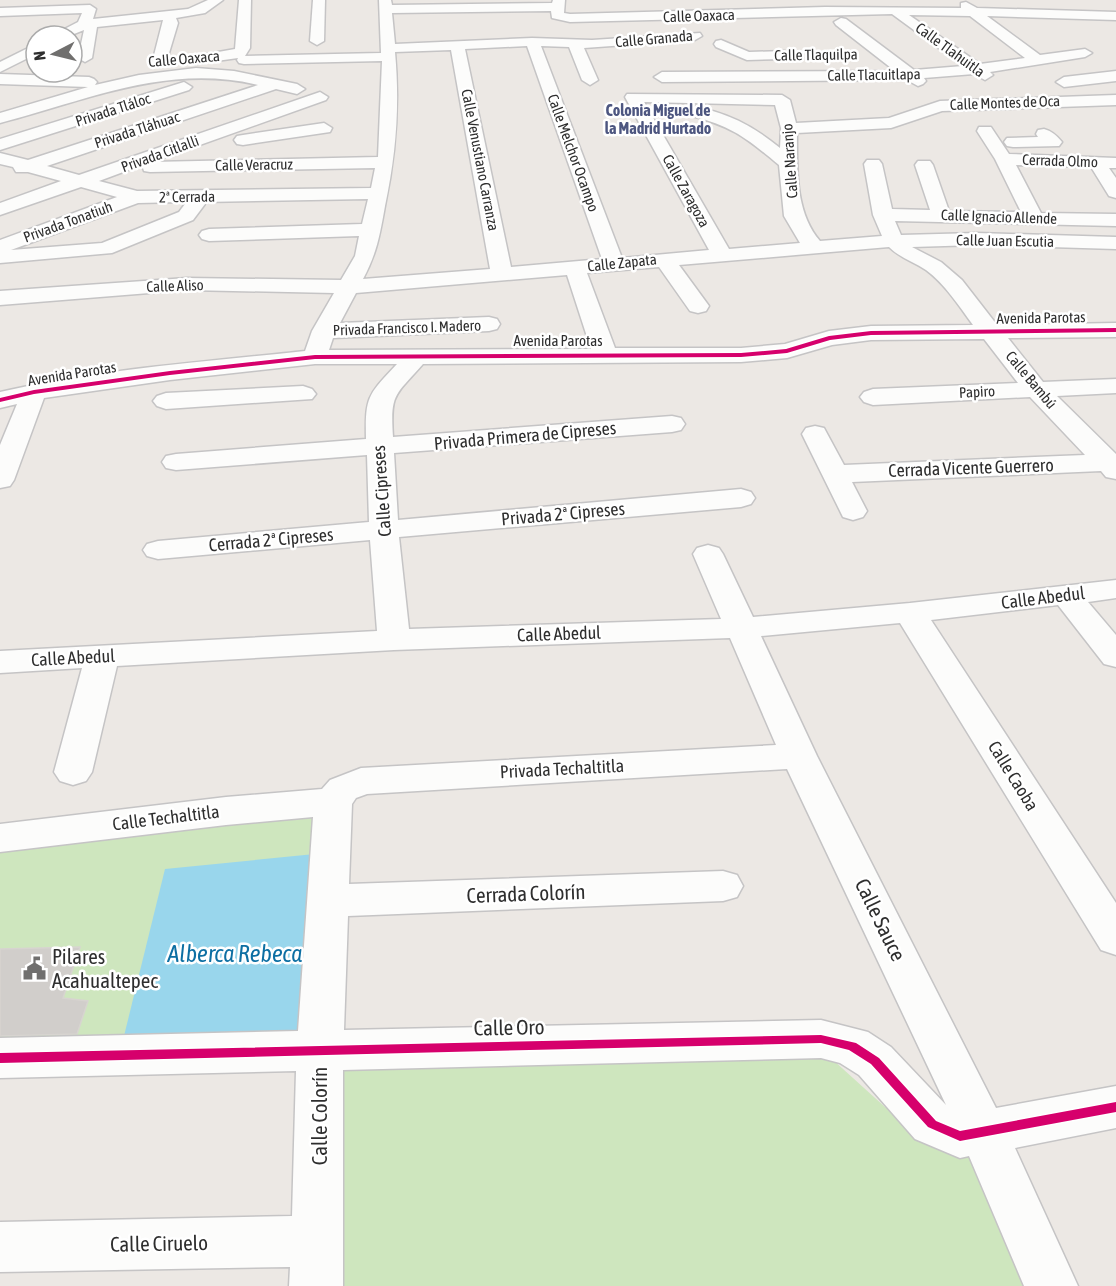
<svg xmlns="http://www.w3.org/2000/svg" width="1116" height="1286" viewBox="0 0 1116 1286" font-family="'Asap Condensed',sans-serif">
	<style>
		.green { fill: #cee6be }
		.water { fill: #99d6ec }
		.building { fill: #d1cecb; stroke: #d7d4d0; stroke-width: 1.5 }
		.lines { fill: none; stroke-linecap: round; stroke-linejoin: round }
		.minor-casing { stroke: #c5c4c5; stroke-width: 3 }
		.minor { fill: #fcfcfb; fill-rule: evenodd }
		.cycleway-casing { stroke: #fff; stroke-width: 3 }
		.cycleway { fill: #d6006c; fill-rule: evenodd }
		.labels { text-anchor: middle; stroke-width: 5; stroke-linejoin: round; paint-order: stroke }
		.far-street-label { font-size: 15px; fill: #2e2e2e; stroke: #fff }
		.far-neighbourhood-label { font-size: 16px; font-weight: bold; fill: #4d5680; stroke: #fff }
		.street-label { font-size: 18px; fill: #2e2e2e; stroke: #fff }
		.near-street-label { font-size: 21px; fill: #2e2e2e; stroke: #fff }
		.near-poi-label { font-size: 21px; fill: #2e2e2e; stroke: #fff; text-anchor: start }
		.near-water-label { font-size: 24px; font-style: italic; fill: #0d6fa3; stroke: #fff }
	</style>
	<rect width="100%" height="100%" fill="#ece8e4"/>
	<g class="green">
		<polygon points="321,810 320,1050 0,1058 0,847"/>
		<polygon points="333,1056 832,1059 885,1107 976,1155 1029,1286 327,1286"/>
	</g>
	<polygon class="water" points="325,853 320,1050 124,1036 165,869"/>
	<polygon class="building" points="80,947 63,998 88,1001 77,1034 0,1036 0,949"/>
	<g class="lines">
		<defs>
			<g id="minor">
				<polygon points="208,0 223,0 205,13 176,18 178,23 166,63 159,67 152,63 163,20 97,27 92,58 85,62 78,58 84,30 69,36 51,36 78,22 82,13 0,16 0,8 90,5 96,9 93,19 188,9"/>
				<path d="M239,0H251L250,48L245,56L381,53L379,0H391L392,5L552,3L553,0H565L564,13L570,14L825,7L961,8V3L966,2L977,8L1116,12V20L987,16L1040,55L1085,49L1092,53L1085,57L990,72L993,75L985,80L974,74L924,78L926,81L923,84L918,86L907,80L662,82L654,77L662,72L895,71L836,25L834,22L841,18L846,19L914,70L963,66L892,14L570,22L552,18L551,11L392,13L395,44L532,38L592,40L700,33L702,36L695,40L584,48L598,80L590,85L582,80L569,47L541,46L622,258L709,250L625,97L627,94L782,95L790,100L796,123L889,118L940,101L1116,95V105L942,111L891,128L797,133C797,169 795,212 820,241L882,236L873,215L864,164L867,160H879L882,164L892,209L930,210L915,165L918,161H930L933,165L949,211L1021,212L995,159L977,131L979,127H991L1009,154L1116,158V168H1109L1116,178V198L1109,196L1091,167L1016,165L1041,213L1116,214V226L895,221L901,235L977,233L1116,237V249L977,245L912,247L941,262L962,280L997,325L1116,323V337L1008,338L1043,382L1116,379V393L1057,396L1116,454V479L1106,477L1101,471L852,482L867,511L863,517L853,520L843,517L802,434L806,428L815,426L824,428L844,465L1085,455L1030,397L873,405L864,402L860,397L864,392L873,389L1018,383L984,339L871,340L832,345L787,358L741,362L423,364C395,396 390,393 393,437L672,416L681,418L685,424L681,430L672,432L394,453L398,520L741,489L751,492L755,498L751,504L741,507L399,537L409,629L721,619L693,554L697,548L708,545L719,548L723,554L753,617L910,603L1116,580V598L1088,602L1116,635V667L1104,664L1058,605L931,620L1116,903V955L1101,950L900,623L761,636L817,756L996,1108L1116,1086V1128L1015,1148L1078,1286H1024L969,1156L960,1158L915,1139L859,1075L840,1063L821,1058L343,1070V1286H289L290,1267L0,1272V1222L292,1216L296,1071L0,1078V1038L298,1031L313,817L226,825L0,852V824L226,797L322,789L330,780L361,768L776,745L730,638L394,650L117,666L92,772L86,781L73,785L60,781L54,772L82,668L0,673V651L377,631L370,540L158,559L147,556L143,550L147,544L158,541L369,522L367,455L176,470L166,468L162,462L166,456L176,454L366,439C365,396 368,395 397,364H315L170,380L44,398L14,480L10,486L0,488V445L17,404L0,408V392C100,369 204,362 305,351L312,331L334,293L187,290L0,305V291L187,278L341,280L355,256L359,236L209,241L202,239L199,235L202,231L209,229L362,224L368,199L203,202L205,204L193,220L112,253L0,263V240L117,197L81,187L0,215V203L61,181L28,172H16L13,167L0,164V153L28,160L258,85C167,63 86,101 0,123V113L88,87L0,84V74L89,77L94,79L97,82L95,85L139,75L196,68L234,71L297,84L305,89L297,94L276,89L47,166L79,175L320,92L328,97L326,100L152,162L378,157L382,61L244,64L239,63L237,60L238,58L195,64L190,63L188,60L190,57L235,49ZM909,15L970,16L1025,58L980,64ZM527,46L602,259L511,267L465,49ZM451,50L490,269L363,279C377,253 380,234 385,206C396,154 400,106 395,52ZM644,102L775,105L781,128L780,148C752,125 726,112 691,106L683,111L685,114C731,126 743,135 779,165L784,216L800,243L729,249ZM142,165L144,171L150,172L375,168L371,188L137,191L99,181ZM182,202L185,204L179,212L102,243L11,250L138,203ZM889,247C900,258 914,262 926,270C945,284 959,306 973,325L871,326L829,331L785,344L741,348H615L587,273L659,267L690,311L698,313L706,311L709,306L679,265ZM567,275L591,349L329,350L333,338L489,331L497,329L500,324L497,319L489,317L340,323L356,293ZM787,769L946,1105L891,1047L868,1032L821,1020L344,1030L348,916L723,901L737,897L743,886L737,875L723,871L349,884L352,804L356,798L367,794Z"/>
				<polygon points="313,0 325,0 324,41 317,45 310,41"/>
				<polygon points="721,40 749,52 785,51 792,55 785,59 747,60 716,47 714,44 716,41"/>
				<polygon points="36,44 36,54 0,72 0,62"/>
				<polygon points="1116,71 1116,81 1064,87 1056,82 1064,77"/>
				<polygon points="184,82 192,87 189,90 0,150 0,139"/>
				<polygon points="324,123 332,128 330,132 243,145 237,144 234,140 237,136 243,135"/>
				<path d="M1044,129C1052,131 1057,136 1062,142L1059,146L1013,147L1007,146L1004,142L1007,138L1038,137L1036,134L1038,130Z"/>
				<polygon points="303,386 312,389 316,394 312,399 166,409 157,406 153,401 157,396 166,393"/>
			</g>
		</defs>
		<use href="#minor" class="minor-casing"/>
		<use href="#minor" class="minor"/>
		<defs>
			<g id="cycleway">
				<polygon points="1116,328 1116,332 871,335 830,340 787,353 741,357 315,359 170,375 34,394 0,402 0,398 34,390 170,371 315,355 741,353 786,349 829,336 871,331"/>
				<polygon points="821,1035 856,1043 879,1058 936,1121 960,1131 1116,1102 1116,1112 960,1141 928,1127 871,1064 849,1050 821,1043 0,1063 0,1053"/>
			</g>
		</defs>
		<use href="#cycleway" class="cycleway-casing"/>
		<use href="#cycleway" class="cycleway"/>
	</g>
	<defs>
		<symbol id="civic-bare" viewBox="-9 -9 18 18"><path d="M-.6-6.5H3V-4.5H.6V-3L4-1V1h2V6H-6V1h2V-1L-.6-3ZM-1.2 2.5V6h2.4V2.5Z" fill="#706f6e" stroke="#fff" stroke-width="2.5" paint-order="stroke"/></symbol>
	</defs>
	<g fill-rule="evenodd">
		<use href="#civic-bare" x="18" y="952" width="33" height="33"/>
	</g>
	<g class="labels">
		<g class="far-street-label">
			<text transform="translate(699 16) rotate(-2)" y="5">Calle Oaxaca</text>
			<text transform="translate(654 39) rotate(-5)" y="5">Calle Granada</text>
			<text transform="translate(950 50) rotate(36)" y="5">Calle Tlahuitla</text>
			<text transform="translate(816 55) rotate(-1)" y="5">Calle Tlaquilpa</text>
			<text transform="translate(184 59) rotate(-5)" y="5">Calle Oaxaca</text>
			<text transform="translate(874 75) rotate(-1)" y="5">Calle Tlacuitlapa</text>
			<text transform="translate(1005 103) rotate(-2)" y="5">Calle Montes de Oca</text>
			<text transform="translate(113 110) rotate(-18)" y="5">Privada Tláloc</text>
			<text transform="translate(137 130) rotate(-18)" y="5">Privada Tláhuac</text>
			<text transform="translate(573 153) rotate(70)" y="5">Calle Melchor Ocampo</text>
			<text transform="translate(160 154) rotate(-20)" y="5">Privada Citlalli</text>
			<text transform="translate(480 160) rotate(79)" y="5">Calle Venustiano Carranza</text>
			<text transform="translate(790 161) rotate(-94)" y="5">Calle Naranjo</text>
			<text transform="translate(1060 161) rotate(2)" y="5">Cerrada Olmo</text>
			<text transform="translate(254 165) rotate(-1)" y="5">Calle Veracruz</text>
			<text transform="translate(686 191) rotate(61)" y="5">Calle Zaragoza</text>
			<text transform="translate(187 197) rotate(-1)" y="5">2ª Cerrada</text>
			<text transform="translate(999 217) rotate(2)" y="5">Calle Ignacio Allende</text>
			<text transform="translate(68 222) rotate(-20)" y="5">Privada Tonatiuh</text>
			<text transform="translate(1005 241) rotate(1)" y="5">Calle Juan Escutia</text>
			<text transform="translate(622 263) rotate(-6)" y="5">Calle Zapata</text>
			<text transform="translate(175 286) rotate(-2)" y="5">Calle Aliso</text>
			<text transform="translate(1041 318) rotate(-1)" y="5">Avenida Parotas</text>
			<text transform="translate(407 328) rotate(-2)" y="5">Privada Francisco I. Madero</text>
			<text x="558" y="346">Avenida Parotas</text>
			<text transform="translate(72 374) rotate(-9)" y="5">Avenida Parotas</text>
			<text transform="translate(1031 380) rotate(50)" y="5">Calle Bambú</text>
			<text transform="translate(977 392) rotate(-3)" y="5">Papiro</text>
		</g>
		<g class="far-neighbourhood-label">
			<text x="658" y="116">Colonia Miguel de<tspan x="658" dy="18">la Madrid Hurtado</tspan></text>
		</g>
		<g class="street-label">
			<text transform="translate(525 436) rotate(-5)" y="6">Privada Primera de Cipreses</text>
			<text transform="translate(971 468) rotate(-2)" y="6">Cerrada Vicente Guerrero</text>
			<text transform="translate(382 491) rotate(-94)" y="6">Calle Cipreses</text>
			<text transform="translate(563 514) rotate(-5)" y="6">Privada 2ª Cipreses</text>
			<text transform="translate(271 540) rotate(-5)" y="6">Cerrada 2ª Cipreses</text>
			<text transform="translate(1043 598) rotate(-7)" y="6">Calle Abedul</text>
			<text transform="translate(559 634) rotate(-2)" y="6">Calle Abedul</text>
			<text transform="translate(73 658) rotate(-3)" y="6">Calle Abedul</text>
			<text transform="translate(562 769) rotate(-3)" y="6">Privada Techaltitla</text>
			<text transform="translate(1013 776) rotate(58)" y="6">Calle Caoba</text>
			<text transform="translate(166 818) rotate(-7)" y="6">Calle Techaltitla</text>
		</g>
		<g class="near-street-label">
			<text transform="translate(526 894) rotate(-2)" y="7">Cerrada Colorín</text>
			<text transform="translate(880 920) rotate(64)" y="7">Calle Sauce</text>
			<text transform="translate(509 1028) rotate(-1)" y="7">Calle Oro</text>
			<text transform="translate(320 1116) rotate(-90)" y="7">Calle Colorín</text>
			<text transform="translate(159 1244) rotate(-1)" y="7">Calle Ciruelo</text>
		</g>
		<g class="near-poi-label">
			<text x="52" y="964">Pilares<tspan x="52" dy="24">Acahualtepec</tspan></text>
		</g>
		<g class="near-water-label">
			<text x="235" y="962">Alberca Rebeca</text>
		</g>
	</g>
	<g transform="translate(54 54) rotate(263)"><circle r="28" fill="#ffffff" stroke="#ababab" stroke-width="1.5"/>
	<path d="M0-4.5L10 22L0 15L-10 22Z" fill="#706f6e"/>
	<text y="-9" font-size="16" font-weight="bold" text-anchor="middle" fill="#2e2e2e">N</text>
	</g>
</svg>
